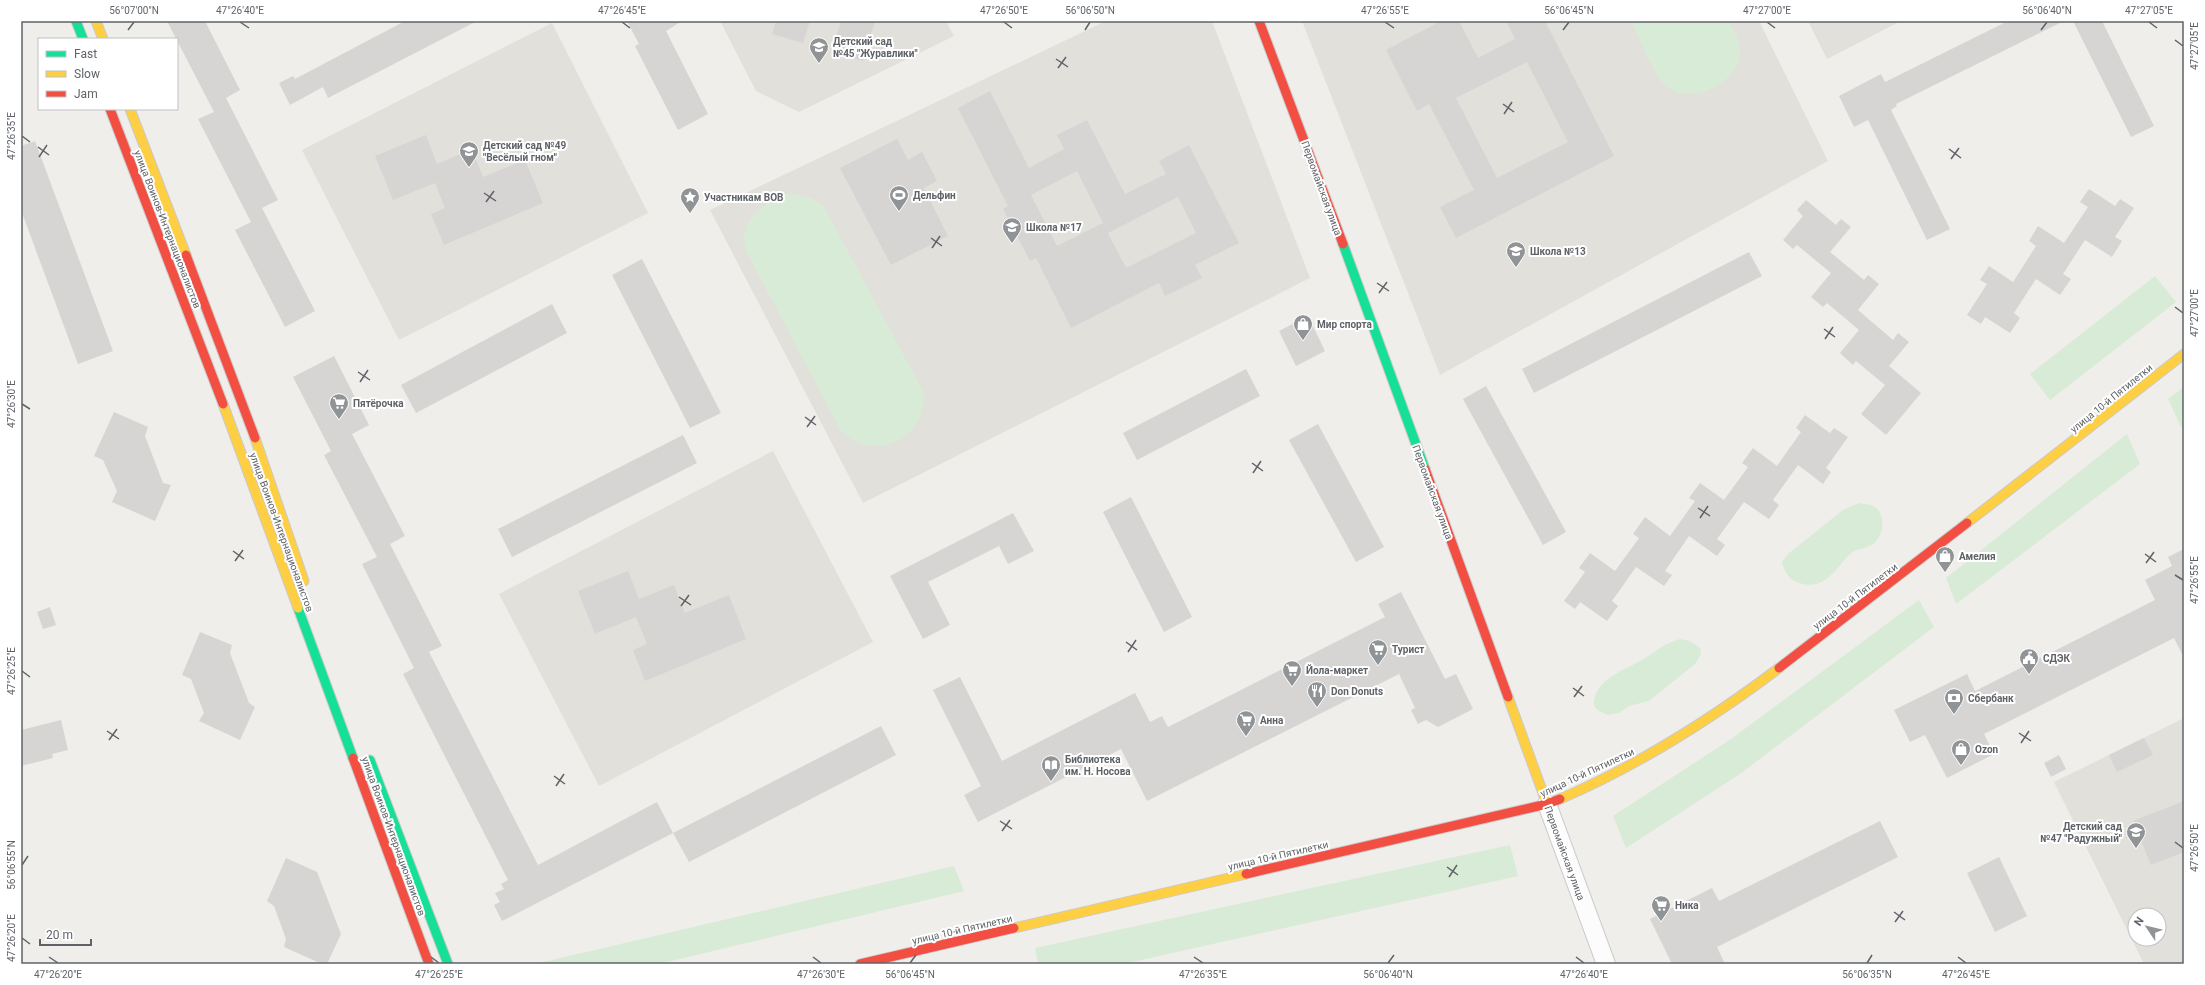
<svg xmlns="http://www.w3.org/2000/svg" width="2205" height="985" viewBox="0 0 2205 985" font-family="Roboto,sans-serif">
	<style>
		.education { fill: #e2e0da; fill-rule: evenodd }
		.green { fill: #d8ebd6 }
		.building { fill: #d6d5d3; fill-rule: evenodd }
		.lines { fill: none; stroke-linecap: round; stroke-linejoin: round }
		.street-casing { stroke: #cbcccc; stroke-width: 20 }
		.fast-casing { stroke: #cacacb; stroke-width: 11 }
		.slow-casing { stroke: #cacacb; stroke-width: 11 }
		.jam-casing { stroke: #cacacb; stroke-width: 11 }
		.street { stroke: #fdfcfc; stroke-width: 18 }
		.fast { stroke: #16e098; stroke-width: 9 }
		.slow { stroke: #ffcf43; stroke-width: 9 }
		.jam { stroke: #f24e42; stroke-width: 9 }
		.ticks { fill: none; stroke: #5f6368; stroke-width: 1.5 }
		.labels { text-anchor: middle; stroke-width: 4; stroke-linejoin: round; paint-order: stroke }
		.poi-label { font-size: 10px; font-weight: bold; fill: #5f6368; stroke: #fff; text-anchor: start }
		.street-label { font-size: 10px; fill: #5f6368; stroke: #fff }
		.neatline { fill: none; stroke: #5f6368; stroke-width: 1.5 }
		.ticks-label { font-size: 10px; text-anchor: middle; fill: #5f6368 }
	</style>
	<rect width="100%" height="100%" fill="#efeeea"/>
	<g class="education">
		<polygon points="720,21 946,21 954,36 799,112 756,91"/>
		<polygon points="1106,21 1212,21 1310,278 863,503 710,210"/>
		<polygon points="1302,21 1759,21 1828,161 1440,375"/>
		<polygon points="1808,21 1901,21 1827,59"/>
		<polygon points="552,23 648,213 399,340 302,150"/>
		<polygon points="773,451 873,642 599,786 499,594"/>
		<path d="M2184,718V964H2144L2054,782ZM2135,915H2159V939H2135Z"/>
	</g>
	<g class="green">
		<path d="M1631,21H1729C1734,31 1742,43 1740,55C1736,84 1689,107 1666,86C1654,75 1639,37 1631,21Z"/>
		<path d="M787,194C802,195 813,196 824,207L924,393C925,424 904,447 872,446C860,446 850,438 841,431L746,251C737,222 762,203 787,194Z"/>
		<polygon points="2155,276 2176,302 2050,400 2030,374"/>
		<polygon points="2184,387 2184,425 2181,427 2168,399"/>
		<polygon points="2127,434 2140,464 1956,604 1946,578"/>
		<path d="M1859,503C1862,504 1867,504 1871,505C1887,511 1885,535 1873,544C1867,549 1857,548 1850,554C1834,570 1825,591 1799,583C1789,580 1784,571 1782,562L1788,554L1843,510Z"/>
		<polygon points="1919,600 1934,627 1740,774 1626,848 1613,816 1731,739"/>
		<path d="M1680,639L1690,641L1700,648L1701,654L1695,664L1649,701L1629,706L1619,713L1608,715L1599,711L1594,706C1593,678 1627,670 1645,658C1660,649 1661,645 1680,639Z"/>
		<polygon points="1510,845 1518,876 1123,964 1038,964 1035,948"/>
		<polygon points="954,866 964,891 659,964 535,964"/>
	</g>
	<g class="building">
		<polygon points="167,21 205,21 240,90 226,98 278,200 262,208 315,311 285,327 235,230 251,222 198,119 214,112"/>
		<polygon points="405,21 477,21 328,98 323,87 290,105 279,83 293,76 295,79"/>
		<polygon points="627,21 682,21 666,31 708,114 678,130 635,46 639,44"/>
		<polygon points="776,21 810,21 803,43 772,34"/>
		<polygon points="841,21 875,21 863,61 832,51"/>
		<path d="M1441,21H1459L1478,58L1515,39L1506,21H1545L1614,156L1456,238L1440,207L1474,190L1429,104L1417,111L1386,50ZM1527,62L1568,142L1497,178L1456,98Z"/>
		<polygon points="2008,21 2064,21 1896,104 1897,106 1891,110 1950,229 1927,240 1868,120 1854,127 1839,96 1881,74 1885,82"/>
		<polygon points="2073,21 2102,21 2154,126 2131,137"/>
		<path d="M990,91L1029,168L1064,149L1057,135L1087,120L1125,194L1166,174L1159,161L1189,145L1239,243L1195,265L1202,278L1165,296L1159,283L1071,328L1036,258L1030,261L1003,209L1008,206L958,108ZM1077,171L1103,223L1057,246L1031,195ZM1178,197L1196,233L1126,268L1108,233Z"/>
		<polygon points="426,135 437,164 472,149 483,177 525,160 543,203 444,245 431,214 445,208 435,183 393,200 375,156"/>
		<polygon points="897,139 908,160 922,152 937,181 924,188 948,236 891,265 840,168"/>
		<polygon points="35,141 113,351 78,364 21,210 21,146"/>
		<polygon points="2089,189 2115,206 2120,199 2134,208 2115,237 2122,241 2112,257 2085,240 2063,274 2071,279 2060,295 2036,279 2014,313 2020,318 2010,333 1985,317 1981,324 1967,315 1987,284 1980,280 1989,266 2013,282 2036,246 2029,241 2038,226 2064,243 2088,207 2080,202"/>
		<polygon points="1806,200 1836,225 1841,219 1851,227 1830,252 1864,280 1868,275 1879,284 1858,310 1893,340 1898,333 1909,342 1889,366 1921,393 1886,435 1861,414 1885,385 1856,361 1853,365 1840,353 1859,330 1827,303 1823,307 1811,297 1831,273 1797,245 1793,249 1783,240 1803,216 1797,210"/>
		<polygon points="1749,252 1762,276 1534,393 1522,369"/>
		<polygon points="642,259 721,413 690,428 612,275"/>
		<polygon points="552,304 567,333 416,413 401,385"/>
		<polygon points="1308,316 1325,351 1296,366 1279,331"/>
		<polygon points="334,356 369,425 352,434 405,536 390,544 442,646 429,652 538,865 657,802 673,833 502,921 494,905 500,902 495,893 504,889 501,884 508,880 403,674 414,668 362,564 377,557 324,455 331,451 293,377"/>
		<polygon points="1246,369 1260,396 1137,460 1123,433"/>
		<polygon points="1486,386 1566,532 1543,545 1463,399"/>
		<polygon points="114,412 148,427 145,436 163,483 171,485 155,521 112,502 117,491 103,460 94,456"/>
		<polygon points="1805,415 1830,433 1834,428 1848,437 1826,468 1831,472 1823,484 1798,465 1773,500 1779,505 1769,519 1744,502 1717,539 1725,545 1717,556 1689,536 1665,571 1672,575 1664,586 1636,567 1612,601 1618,606 1607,621 1580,602 1575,609 1564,601 1585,572 1579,568 1590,553 1615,571 1639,538 1633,534 1645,517 1670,536 1695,501 1689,498 1700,483 1724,500 1748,467 1742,463 1753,448 1777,466 1801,432 1796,428"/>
		<polygon points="1318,424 1384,547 1356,562 1289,440"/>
		<polygon points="683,435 697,463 512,557 498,529"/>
		<polygon points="1131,497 1192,617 1164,632 1103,512"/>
		<polygon points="1013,513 1034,551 1008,564 999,546 928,582 950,625 923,639 890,576"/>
		<polygon points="2184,549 2184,658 2174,638 1984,734 1994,754 1947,778 1925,735 1910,742 1894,710 1967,674 1975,691 2155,600 2145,580 2172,566 2168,557"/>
		<polygon points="628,571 639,599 674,585 685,613 729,595 746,639 645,681 633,650 647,644 636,617 595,634 578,591"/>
		<polygon points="1401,592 1445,679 1456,674 1473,709 1438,727 1426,720 1418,724 1411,710 1415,708 1399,674 1147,801 1121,749 978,822 964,795 981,786 933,690 960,677 1002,761 1135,693 1150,722 1162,716 1168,727 1385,617 1378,604"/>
		<polygon points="50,607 56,625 43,629 37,612"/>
		<polygon points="200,632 232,645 230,653 249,703 255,707 240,740 199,721 204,713 191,679 182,675"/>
		<polygon points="61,720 68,750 52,754 53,758 21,766 21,730"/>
		<polygon points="881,726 896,755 689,862 673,833"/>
		<polygon points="2144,738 2153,755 2117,772 2109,755"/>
		<polygon points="2059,755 2066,769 2051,777 2044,763"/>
		<polygon points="2184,801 2184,852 2151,865 2133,821"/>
		<polygon points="1880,821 1898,857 1717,947 1725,964 1672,964 1650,919 1712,888 1719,901"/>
		<polygon points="1999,857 2027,916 1995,932 1967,873"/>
		<polygon points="286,858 317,872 341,934 327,964 322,964 284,947 286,939 274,906 267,901"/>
	</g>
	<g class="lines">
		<defs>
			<polyline id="street" points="1547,804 1606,964"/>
			<g id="fast">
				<polyline points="76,21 83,39"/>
				<polyline points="1343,244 1425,469"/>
				<polyline points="298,608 353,758"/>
				<polyline points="370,760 448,964"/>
			</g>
			<g id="slow">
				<polyline points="96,21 103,39"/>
				<polyline points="130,109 186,255"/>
				<polyline points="223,404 298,608"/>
				<polyline points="255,438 304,581"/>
				<polyline points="1967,523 2184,354"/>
				<polyline points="1508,697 1547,804"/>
				<path d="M1560,799C1639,765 1710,720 1779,668"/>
				<polyline points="1014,928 1246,874"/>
			</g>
			<g id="jam">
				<polyline points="1259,21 1343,244"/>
				<polyline points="110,109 223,404"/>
				<polyline points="186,255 255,438"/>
				<polyline points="1425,469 1508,697"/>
				<polyline points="1779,668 1967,523"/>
				<polyline points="353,758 429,964"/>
				<polyline points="1246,874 1547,804 1560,799"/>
				<polyline points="860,964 1014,928"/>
			</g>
		</defs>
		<use href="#street" class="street-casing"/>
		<use href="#fast" class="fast-casing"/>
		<use href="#slow" class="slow-casing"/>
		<use href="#jam" class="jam-casing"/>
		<use href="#street" class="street"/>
		<use href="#fast" class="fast"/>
		<use href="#slow" class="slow"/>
		<use href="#jam" class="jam"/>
	</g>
	<path class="ticks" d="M240,22L249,28M622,22L630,28M1004,22L1012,28M1385,22L1394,28M1767,22L1775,28M2149,22L2157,28M128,30L134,22M1085,30L1090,22M1563,30L1569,22M2041,30L2047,22M2175,40L2183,46M1056,59L1068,67M1058,68L1066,57M1503,104L1514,112M1504,114L1512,102M22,136L30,142M38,147L49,155M1949,149L1961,158M39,157L47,145M1951,159L1959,148M484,193L496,201M486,202L494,191M931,238L942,246M932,248L940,236M1377,283L1389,291M1379,293L1387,282M2175,307L2183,313M1824,329L1835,337M1825,339L1833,327M358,372L370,380M360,382L368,370M22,404L30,409M805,417L816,425M807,427L815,416M1252,463L1263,471M1253,473L1261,461M1698,508L1710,516M1700,518L1708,506M233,551L244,559M2145,554L2156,562M235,561L243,550M2146,563L2154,552M2175,575L2183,580M679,597L691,605M681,606L689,595M1126,642L1137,650M1128,652L1136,640M22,671L30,677M1573,688L1584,696M1574,697L1582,686M107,731L119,739M2019,733L2031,741M109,740L117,729M2021,743L2029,731M554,776L565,784M556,786L564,774M1000,821L1012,829M1002,831L1010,820M2175,842L2183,848M22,865L28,856M1447,867L1458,875M1449,877L1457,865M1894,912L1905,920M1895,922L1903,911M22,938L30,944M49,957L58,963M431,957L439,963M813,957L821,963M1194,957L1203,963M1576,957L1584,963M1958,957L1966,963M910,963L916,955M1388,963L1394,955M1867,963L1872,955"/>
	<defs>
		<symbol id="school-pin" viewBox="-11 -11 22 30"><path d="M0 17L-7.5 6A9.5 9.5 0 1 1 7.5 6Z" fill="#919496" stroke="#fff"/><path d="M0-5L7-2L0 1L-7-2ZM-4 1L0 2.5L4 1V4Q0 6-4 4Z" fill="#fff"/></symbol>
		<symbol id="stadium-pin" viewBox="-11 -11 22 30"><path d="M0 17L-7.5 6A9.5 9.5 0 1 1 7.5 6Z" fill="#919496" stroke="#fff"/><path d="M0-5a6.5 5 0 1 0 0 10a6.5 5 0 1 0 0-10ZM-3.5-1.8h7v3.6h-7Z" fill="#fff"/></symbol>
		<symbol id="sight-pin" viewBox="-11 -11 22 30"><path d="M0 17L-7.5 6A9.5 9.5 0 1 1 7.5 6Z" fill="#919496" stroke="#fff"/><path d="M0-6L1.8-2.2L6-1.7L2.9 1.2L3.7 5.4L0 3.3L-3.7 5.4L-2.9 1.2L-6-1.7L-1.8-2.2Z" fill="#fff"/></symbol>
		<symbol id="shop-pin" viewBox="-11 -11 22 30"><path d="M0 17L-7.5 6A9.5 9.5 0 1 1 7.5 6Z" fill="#919496" stroke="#fff"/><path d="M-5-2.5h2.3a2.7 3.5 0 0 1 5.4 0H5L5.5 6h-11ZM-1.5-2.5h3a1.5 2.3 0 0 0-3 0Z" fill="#fff"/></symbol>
		<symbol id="supermarket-pin" viewBox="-11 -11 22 30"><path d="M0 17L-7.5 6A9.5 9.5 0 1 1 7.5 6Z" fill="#919496" stroke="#fff"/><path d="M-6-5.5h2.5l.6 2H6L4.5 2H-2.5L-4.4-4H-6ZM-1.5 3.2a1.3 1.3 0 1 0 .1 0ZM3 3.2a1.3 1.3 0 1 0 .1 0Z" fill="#fff"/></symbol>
		<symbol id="civic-pin" viewBox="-11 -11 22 30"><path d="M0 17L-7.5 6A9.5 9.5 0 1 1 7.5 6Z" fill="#919496" stroke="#fff"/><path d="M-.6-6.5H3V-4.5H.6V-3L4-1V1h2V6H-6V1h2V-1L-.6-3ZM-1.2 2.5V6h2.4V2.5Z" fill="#fff"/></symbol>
		<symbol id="restaurant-pin" viewBox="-11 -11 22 30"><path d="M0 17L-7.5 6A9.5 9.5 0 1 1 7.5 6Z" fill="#919496" stroke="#fff"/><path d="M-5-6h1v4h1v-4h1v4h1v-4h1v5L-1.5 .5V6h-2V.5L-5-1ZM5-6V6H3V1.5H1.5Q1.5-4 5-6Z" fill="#fff"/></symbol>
		<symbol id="bank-pin" viewBox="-11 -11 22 30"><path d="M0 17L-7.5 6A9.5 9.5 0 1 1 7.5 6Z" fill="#919496" stroke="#fff"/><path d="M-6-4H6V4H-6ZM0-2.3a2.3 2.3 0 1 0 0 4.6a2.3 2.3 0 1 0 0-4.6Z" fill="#fff"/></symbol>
		<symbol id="library-pin" viewBox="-11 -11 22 30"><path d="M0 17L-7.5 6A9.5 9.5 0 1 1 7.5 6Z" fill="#919496" stroke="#fff"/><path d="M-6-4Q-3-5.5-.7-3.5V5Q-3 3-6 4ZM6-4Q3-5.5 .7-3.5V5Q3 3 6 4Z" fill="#fff"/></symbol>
	</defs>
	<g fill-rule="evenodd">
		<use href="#school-pin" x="808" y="36" width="22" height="30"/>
		<use href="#school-pin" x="458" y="140" width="22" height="30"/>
		<use href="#stadium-pin" x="888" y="184" width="22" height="30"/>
		<use href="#sight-pin" x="679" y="186" width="22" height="30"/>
		<use href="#school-pin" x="1001" y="216" width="22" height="30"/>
		<use href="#school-pin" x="1505" y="240" width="22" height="30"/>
		<use href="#shop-pin" x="1292" y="313" width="22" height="30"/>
		<use href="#supermarket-pin" x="328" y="392" width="22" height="30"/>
		<use href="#shop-pin" x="1934" y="545" width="22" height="30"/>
		<use href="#supermarket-pin" x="1367" y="638" width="22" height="30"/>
		<use href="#civic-pin" x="2018" y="647" width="22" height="30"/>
		<use href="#supermarket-pin" x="1281" y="659" width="22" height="30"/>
		<use href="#restaurant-pin" x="1306" y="680" width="22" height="30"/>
		<use href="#bank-pin" x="1943" y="687" width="22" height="30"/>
		<use href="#supermarket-pin" x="1235" y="709" width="22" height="30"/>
		<use href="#shop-pin" x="1950" y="738" width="22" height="30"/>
		<use href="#library-pin" x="1040" y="754" width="22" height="30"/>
		<use href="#school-pin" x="2125" y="821" width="22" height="30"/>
		<use href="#supermarket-pin" x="1650" y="894" width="22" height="30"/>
	</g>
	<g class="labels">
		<g class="poi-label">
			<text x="833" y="45">Детский сад<tspan x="833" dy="12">№45 "Журавлики"</tspan></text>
			<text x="483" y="149">Детский сад №49<tspan x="483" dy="12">"Весёлый гном"</tspan></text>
			<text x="913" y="199">Дельфин</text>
			<text x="704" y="201">Участникам ВОВ</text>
			<text x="1026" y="231">Школа №17</text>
			<text x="1530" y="255">Школа №13</text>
			<text x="1317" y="328">Мир спорта</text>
			<text x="353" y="407">Пятёрочка</text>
			<text x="1959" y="560">Амелия</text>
			<text x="1392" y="653">Турист</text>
			<text x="2043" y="662">СДЭК</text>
			<text x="1306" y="674">Йола-маркет</text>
			<text x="1331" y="695">Don Donuts</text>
			<text x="1968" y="702">Сбербанк</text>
			<text x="1260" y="724">Анна</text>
			<text x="1975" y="753">Ozon</text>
			<text x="1065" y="763">Библиотека<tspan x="1065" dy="12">им. Н. Носова</tspan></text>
			<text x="2122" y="830" text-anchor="end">Детский сад<tspan x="2122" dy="12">№47 "Радужный"</tspan></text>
			<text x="1675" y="909">Ника</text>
		</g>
		<g class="street-label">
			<text transform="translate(1322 188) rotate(70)" y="4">Первомайская улица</text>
			<text transform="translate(168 229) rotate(69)" y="4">улица Воинов-Интернационалистов</text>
			<text transform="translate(2111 398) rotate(-39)" y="4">улица 10-й Пятилетки</text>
			<text transform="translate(1433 492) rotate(70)" y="4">Первомайская улица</text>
			<text transform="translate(282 532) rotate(70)" y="4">улица Воинов-Интернационалистов</text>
			<text transform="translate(1855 596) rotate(-37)" y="4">улица 10-й Пятилетки</text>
			<text transform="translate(1587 772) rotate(-25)" y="4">улица 10-й Пятилетки</text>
			<text transform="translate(394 836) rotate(70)" y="4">улица Воинов-Интернационалистов</text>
			<text transform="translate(1565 853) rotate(70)" y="4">Первомайская улица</text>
			<text transform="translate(1278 855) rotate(-13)" y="4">улица 10-й Пятилетки</text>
			<text transform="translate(962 929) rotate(-13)" y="4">улица 10-й Пятилетки</text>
		</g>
	</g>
	<rect width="2205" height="985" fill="none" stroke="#ffffff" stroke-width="44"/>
	<rect x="38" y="38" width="140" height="72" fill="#ffffff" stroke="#bfc1c3"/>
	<rect x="46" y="51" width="20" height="6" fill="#16e098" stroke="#bfc1c3"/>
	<text x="74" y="58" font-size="12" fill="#5f6368">Fast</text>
	<rect x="46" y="71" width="20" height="6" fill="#ffcf43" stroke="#bfc1c3"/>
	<text x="74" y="78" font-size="12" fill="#5f6368">Slow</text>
	<rect x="46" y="91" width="20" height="6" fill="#f24e42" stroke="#bfc1c3"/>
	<text x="74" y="98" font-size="12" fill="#5f6368">Jam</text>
	<g transform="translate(2147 927) rotate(305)"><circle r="19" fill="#ffffff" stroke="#bfc1c3"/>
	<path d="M0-3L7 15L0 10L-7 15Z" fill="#919496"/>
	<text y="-6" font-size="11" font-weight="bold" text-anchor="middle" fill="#5f6368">N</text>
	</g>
	<path d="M40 939v6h51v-6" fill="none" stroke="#5f6368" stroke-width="2"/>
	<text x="46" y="939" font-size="12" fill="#5f6368" stroke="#ffffff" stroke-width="3" paint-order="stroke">20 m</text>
	<rect x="22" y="22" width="2161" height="941" class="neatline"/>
	<g class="ticks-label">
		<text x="134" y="14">56°07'00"N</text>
		<text x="240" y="14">47°26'40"E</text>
		<text x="622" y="14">47°26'45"E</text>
		<text x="1004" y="14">47°26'50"E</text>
		<text x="1090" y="14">56°06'50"N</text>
		<text x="1385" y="14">47°26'55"E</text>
		<text x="1569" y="14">56°06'45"N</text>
		<text x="1767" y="14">47°27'00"E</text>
		<text x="2047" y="14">56°06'40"N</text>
		<text x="2149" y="14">47°27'05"E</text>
		<text transform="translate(2194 46) rotate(-90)" y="4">47°27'05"E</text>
		<text transform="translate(11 136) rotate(-90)" y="4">47°26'35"E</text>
		<text transform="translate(2194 313) rotate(-90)" y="4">47°27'00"E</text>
		<text transform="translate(11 404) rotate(-90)" y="4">47°26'30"E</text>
		<text transform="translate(2194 580) rotate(-90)" y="4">47°26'55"E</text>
		<text transform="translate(11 671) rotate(-90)" y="4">47°26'25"E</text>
		<text transform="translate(2194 848) rotate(-90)" y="4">47°26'50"E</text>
		<text transform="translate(11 865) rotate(-90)" y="4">56°06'55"N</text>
		<text transform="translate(11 938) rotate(-90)" y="4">47°26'20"E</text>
		<text x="58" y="978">47°26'20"E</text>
		<text x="439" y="978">47°26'25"E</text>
		<text x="821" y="978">47°26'30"E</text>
		<text x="910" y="978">56°06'45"N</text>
		<text x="1203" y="978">47°26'35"E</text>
		<text x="1388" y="978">56°06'40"N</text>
		<text x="1584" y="978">47°26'40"E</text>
		<text x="1867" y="978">56°06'35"N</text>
		<text x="1966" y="978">47°26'45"E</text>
	</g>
</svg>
